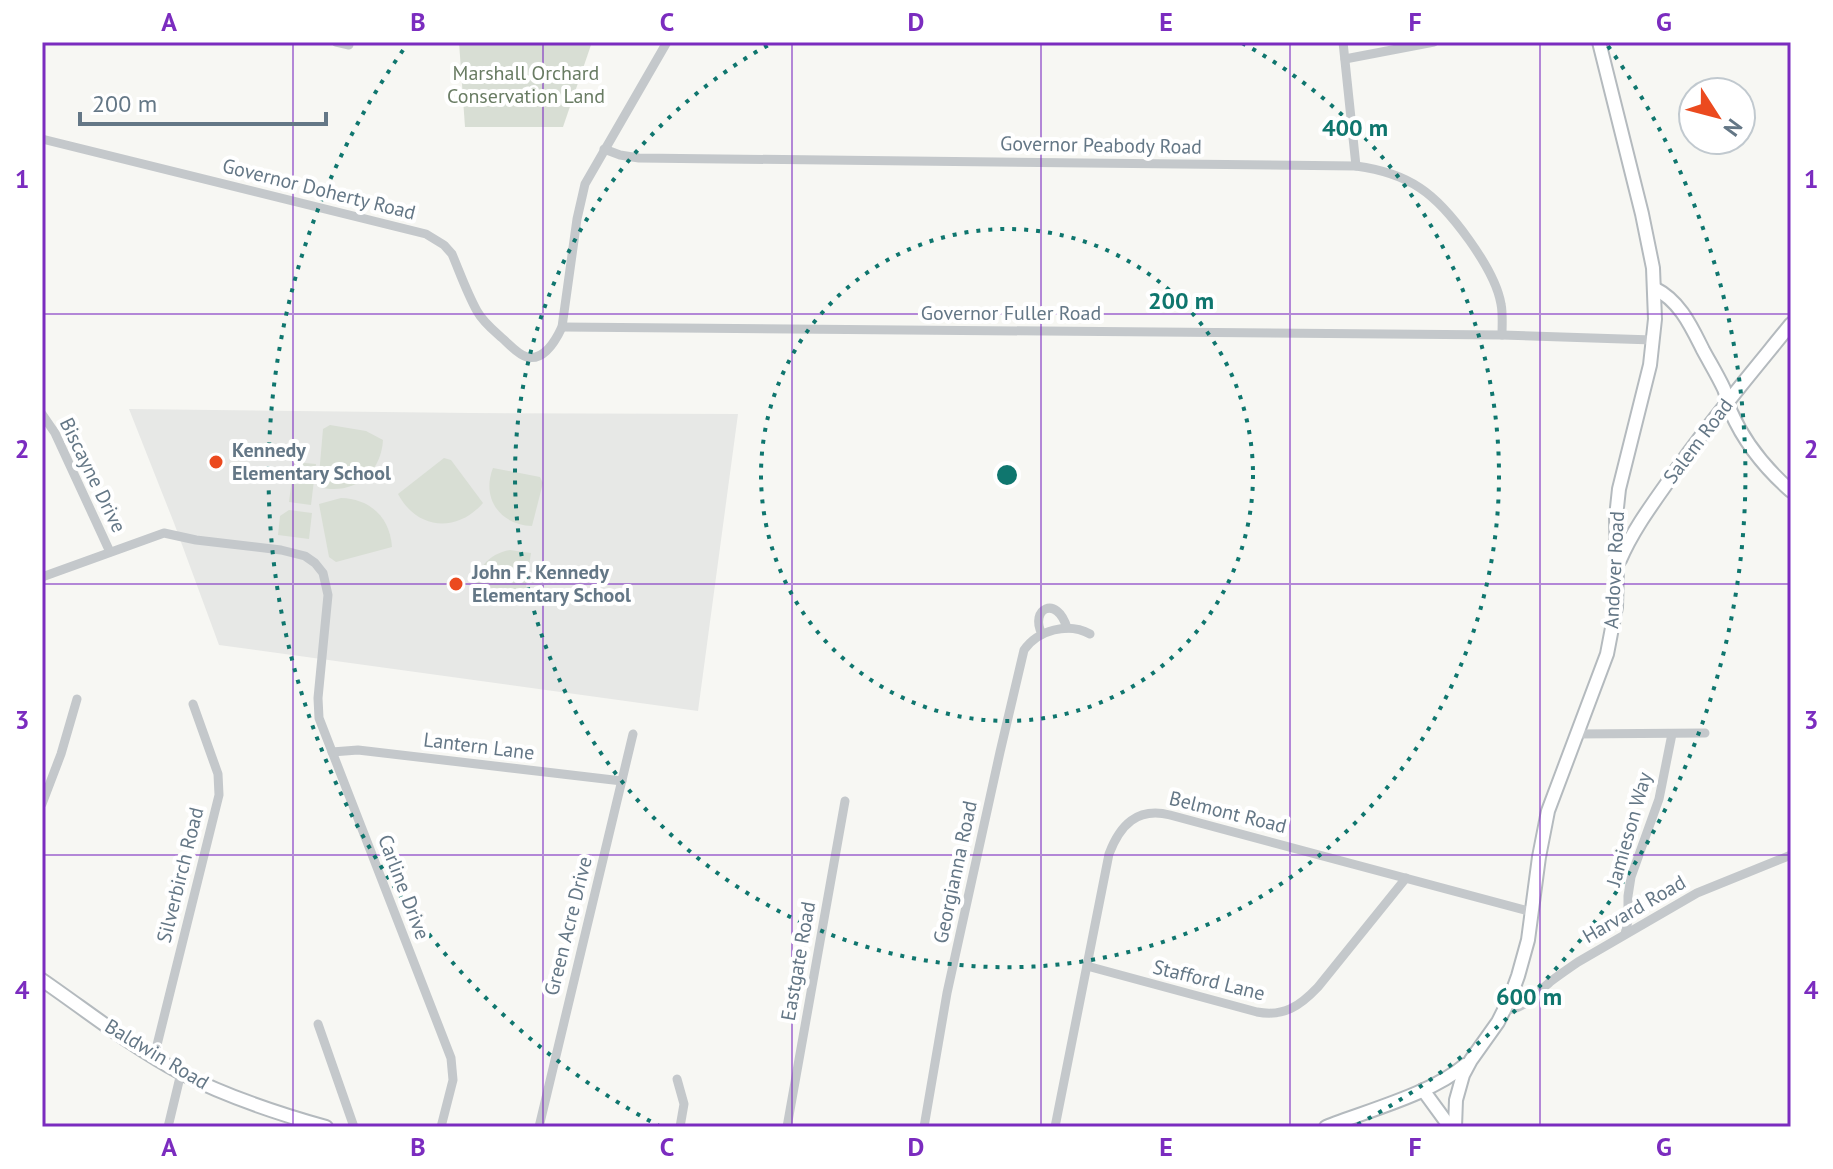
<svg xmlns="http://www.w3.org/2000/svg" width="1833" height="1169" viewBox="0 0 1833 1169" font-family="'PT Sans',sans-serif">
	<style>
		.built { fill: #e7e8e6 }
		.green { fill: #d8ded4 }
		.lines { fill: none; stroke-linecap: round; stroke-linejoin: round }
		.secondary-casing { stroke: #b4babe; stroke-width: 16 }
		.street { stroke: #c4c8cb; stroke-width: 9 }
		.secondary { stroke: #fff; stroke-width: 12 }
		.grid { fill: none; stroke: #7b2cbf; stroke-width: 2; stroke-opacity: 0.55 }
		.ring { fill: none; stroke: #0f766e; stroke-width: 4; stroke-dasharray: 4 8 }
		.poi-dot { fill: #eb4a1f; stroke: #fff; stroke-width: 3 }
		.labels { text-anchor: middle; stroke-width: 8; stroke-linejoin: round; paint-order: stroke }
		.park-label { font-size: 20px; fill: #697c63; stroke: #fff }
		.street-label { font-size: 20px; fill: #647786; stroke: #fff }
		.poi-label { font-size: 20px; font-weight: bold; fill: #647786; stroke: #fff; text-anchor: start }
		.centre { fill: #0f766e; stroke: #fff; stroke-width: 4 }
		.ring-label { font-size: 24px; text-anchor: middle; font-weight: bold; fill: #0f766e; stroke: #fff; stroke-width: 8; stroke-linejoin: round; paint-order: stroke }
		.neatline { fill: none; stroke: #7b2cbf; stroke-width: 3 }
		.grid-label { font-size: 26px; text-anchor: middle; font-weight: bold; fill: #7b2cbf }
	</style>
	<rect width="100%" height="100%" fill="#f7f7f3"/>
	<polygon class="built" points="129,409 470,413 738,414 698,711 219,645 174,523"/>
	<g class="green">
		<polygon points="459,42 592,42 563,127 465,127"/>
		<path d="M330,425L366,431L383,440C381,475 352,496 318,487L323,429Z"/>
		<path d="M444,458L451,460L483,503C457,533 417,530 398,494Z"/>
		<polygon points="294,462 316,464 311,505 289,502"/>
		<path d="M493,468L540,477L543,483L532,526C500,525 481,498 493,468Z"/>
		<path d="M341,498C371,499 390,518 392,547L336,562L329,557L319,504Z"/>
		<polygon points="289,510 312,513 309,539 278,535 280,516"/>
		<path d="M510,550L531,553L524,600L518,603L475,595C474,571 487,554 510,550Z"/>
	</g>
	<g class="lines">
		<defs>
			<g id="secondary">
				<path d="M1654,288C1680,301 1691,326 1703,350C1710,363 1718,376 1724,389C1727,396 1728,405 1731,412C1745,444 1766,469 1791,491"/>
				<path d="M1620,560C1631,534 1648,510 1665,486C1704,429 1748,377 1791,324"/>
				<path d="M42,980C87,1011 132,1047 181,1073C227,1097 276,1113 326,1127"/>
				<polyline points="1423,1090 1450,1127"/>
				<path d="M1326,1127C1369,1110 1431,1094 1465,1065"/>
				<polyline points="1455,1127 1456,1100 1463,1075 1471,1060 1498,1022 1510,998 1518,976 1528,940 1539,857 1548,811 1607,654 1616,607 1617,567 1616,517 1619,489 1650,365 1655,319 1653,268 1642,214 1599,42"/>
			</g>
		</defs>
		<use href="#secondary" class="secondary-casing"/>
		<g class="street">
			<polyline points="336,42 349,45"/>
			<polyline points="1343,42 1356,166"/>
			<polyline points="1345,59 1434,42"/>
			<path d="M42,139L426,234L444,245L452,254C460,273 467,293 477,311C483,322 493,330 502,338C509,344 518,355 527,357C544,361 556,340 562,327L577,219L585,184L667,42"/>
			<path d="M604,149L620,155L639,158L1356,166C1378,169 1401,175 1420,188C1449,207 1495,269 1501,304C1503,314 1502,325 1502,335"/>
			<polyline points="562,327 1502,335 1653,340"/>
			<polyline points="42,414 55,433 110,552"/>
			<polyline points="42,577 164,533 196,540 281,550 305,556 315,563 323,573 328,595 318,698 319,718 451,1058 453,1080 441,1127"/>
			<path d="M1042,634C1029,609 1057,594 1067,628"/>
			<polyline points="1576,734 1705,733"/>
			<polyline points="332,752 358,750 622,781"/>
			<polyline points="42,804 61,754 77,699"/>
			<polyline points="1625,934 1628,921 1628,896 1631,877 1659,799 1672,734"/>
			<path d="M1087,966L1257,1012C1284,1017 1300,1006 1318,987L1406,878"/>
			<path d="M1505,1010C1524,1010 1536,994 1550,982C1559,975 1568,969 1578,962L1697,893L1791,855"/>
			<polyline points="318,1024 354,1127"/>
			<polyline points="154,1057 219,795 218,774 193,704"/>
			<polyline points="677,1079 684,1104 680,1127"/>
			<polyline points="168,1127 181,1073"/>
			<polyline points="539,1127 633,734"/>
			<polyline points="787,1127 845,801"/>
			<path d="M924,1127L947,993L1000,752L1024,650C1038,630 1068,622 1090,634"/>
			<path d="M1055,1127L1109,854C1120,825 1137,807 1170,815L1532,912"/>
		</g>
		<use href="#secondary" class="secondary"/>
	</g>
	<path class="grid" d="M293,42V1127M543,42V1127M792,42V1127M1041,42V1127M1290,42V1127M1540,42V1127M42,314H1791M42,584H1791M42,855H1791"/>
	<g class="ring">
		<circle cx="1007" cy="475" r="246"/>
		<path d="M1242 43A492 492 0 1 1 772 43"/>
		<path d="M661 1127A738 738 0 0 1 406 46M1608 46A738 738 0 0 1 1353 1127"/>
	</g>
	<g class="poi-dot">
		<circle cx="216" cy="462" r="8"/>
		<circle cx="456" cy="584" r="8"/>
	</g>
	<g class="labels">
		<g class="park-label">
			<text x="526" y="80">Marshall Orchard<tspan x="526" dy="23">Conservation Land</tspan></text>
		</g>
		<g class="street-label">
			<text transform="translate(1101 145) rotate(1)" y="7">Governor Peabody Road</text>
			<text transform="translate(319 189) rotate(14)" y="7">Governor Doherty Road</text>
			<text x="1011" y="320">Governor Fuller Road</text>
			<text transform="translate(1698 441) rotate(-53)" y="7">Salem Road</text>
			<text transform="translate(93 475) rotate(64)" y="7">Biscayne Drive</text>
			<text transform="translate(1614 570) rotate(-87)" y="7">Andover Road</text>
			<text transform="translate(479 746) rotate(7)" y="7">Lantern Lane</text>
			<text transform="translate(1228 812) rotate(14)" y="7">Belmont Road</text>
			<text transform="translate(1629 829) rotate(-74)" y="7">Jamieson Way</text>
			<text transform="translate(955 872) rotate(-78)" y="7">Georgianna Road</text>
			<text transform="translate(180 875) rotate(-76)" y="7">Silverbirch Road</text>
			<text transform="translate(404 887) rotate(69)" y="7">Carline Drive</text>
			<text transform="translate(1634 909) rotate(-30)" y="7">Harvard Road</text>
			<text transform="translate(568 926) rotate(-76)" y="7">Green Acre Drive</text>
			<text transform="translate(798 961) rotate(-80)" y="7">Eastgate Road</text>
			<text transform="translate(1209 980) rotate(14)" y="7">Stafford Lane</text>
			<text transform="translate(157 1054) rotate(31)" y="7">Baldwin Road</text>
		</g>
		<g class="poi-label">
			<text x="232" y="457">Kennedy<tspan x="232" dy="23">Elementary School</tspan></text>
			<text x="472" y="579">John F. Kennedy<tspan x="472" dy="23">Elementary School</tspan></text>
		</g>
	</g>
	<circle cx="1007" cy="475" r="12" class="centre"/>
	<g class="ring-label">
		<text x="1355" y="136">400 m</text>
		<text x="1181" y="309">200 m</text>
		<text x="1529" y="1005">600 m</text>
	</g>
	<rect width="1833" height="1169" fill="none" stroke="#ffffff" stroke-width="88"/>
	<g transform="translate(1717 116) rotate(126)"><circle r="38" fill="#ffffff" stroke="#c1c9cf" stroke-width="2"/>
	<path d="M0-6L14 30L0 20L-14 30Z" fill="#eb4a1f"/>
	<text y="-12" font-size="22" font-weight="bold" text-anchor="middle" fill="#647786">N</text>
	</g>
	<path d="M80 112v12h246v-12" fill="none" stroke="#647786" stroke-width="4"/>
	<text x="92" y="112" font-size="24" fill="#647786" stroke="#ffffff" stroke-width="6" paint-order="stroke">200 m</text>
	<rect x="44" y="44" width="1745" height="1081" class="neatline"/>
	<g class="grid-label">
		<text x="169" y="31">A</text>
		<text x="418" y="31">B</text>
		<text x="667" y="31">C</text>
		<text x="916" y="31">D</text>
		<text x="1166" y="31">E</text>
		<text x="1415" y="31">F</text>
		<text x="1664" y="31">G</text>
		<text x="22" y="188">1</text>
		<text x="1811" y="188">1</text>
		<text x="22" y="458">2</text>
		<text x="1811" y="458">2</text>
		<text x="22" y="729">3</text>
		<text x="1811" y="729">3</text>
		<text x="22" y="999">4</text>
		<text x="1811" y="999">4</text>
		<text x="169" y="1156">A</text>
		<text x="418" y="1156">B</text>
		<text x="667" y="1156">C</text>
		<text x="916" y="1156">D</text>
		<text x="1166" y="1156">E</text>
		<text x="1415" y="1156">F</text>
		<text x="1664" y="1156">G</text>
	</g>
</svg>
